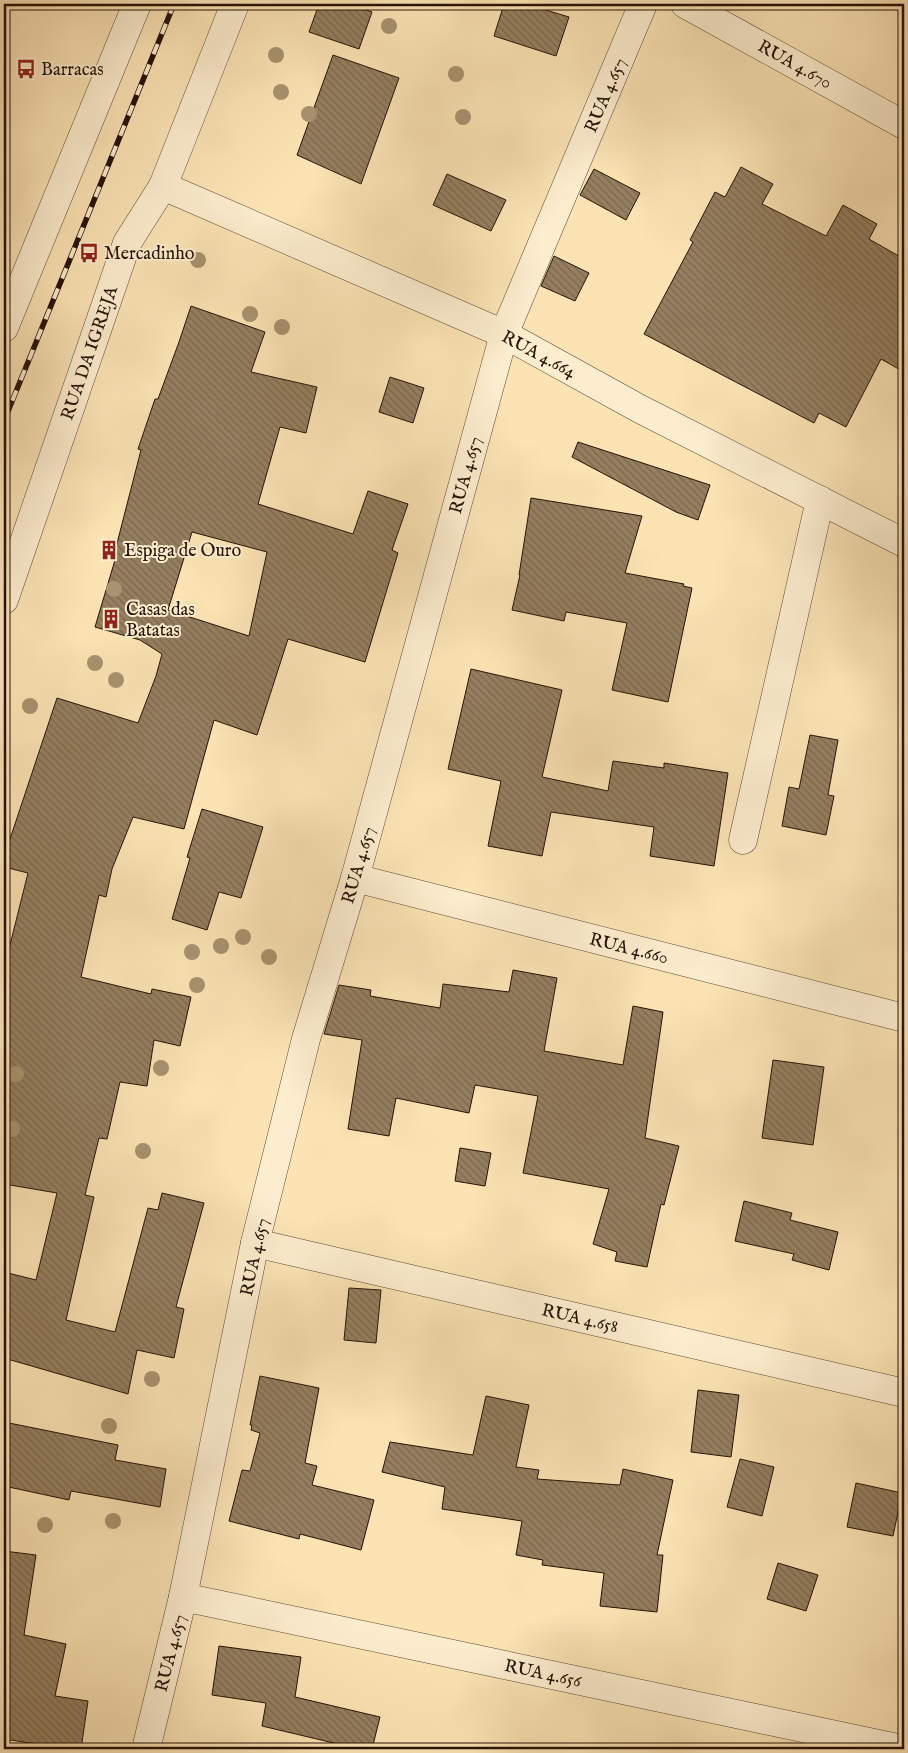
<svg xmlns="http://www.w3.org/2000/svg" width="908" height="1753" viewBox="0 0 908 1753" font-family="'IM FELL English',serif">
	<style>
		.building { fill: url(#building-back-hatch); stroke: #261204; fill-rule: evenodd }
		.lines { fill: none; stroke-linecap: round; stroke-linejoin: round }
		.street-casing { stroke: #5b4630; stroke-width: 29 }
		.street { stroke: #fcedce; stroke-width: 28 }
		.rail-casing { stroke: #261204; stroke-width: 5.5 }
		.rail { stroke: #fcedce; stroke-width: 4; stroke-dasharray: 11; stroke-linecap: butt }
		.tree { fill: #a8926f }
		.labels { text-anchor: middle; stroke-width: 4; stroke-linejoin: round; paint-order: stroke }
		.street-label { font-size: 18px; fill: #261204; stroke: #fcedce }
		.poi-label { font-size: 18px; fill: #261204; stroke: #fcedce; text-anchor: start }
	</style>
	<defs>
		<pattern id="building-back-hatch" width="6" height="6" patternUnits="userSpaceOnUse" patternTransform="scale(1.25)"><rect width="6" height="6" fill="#957f60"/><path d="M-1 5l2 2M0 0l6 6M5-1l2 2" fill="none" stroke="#79674d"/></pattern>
	</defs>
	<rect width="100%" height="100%" fill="#fbe3b4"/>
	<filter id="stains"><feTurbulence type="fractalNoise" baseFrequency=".004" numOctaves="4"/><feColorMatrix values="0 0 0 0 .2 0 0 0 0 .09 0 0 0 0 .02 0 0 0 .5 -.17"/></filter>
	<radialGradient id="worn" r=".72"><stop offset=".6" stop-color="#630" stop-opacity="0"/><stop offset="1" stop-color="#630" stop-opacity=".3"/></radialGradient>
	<g class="building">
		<polygon points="319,4 349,4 372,12 359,49 309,32"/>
		<polygon points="504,4 526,4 569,17 556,56 494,36"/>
		<polygon points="333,55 399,78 361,184 297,155"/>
		<polygon points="741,167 773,184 762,204 826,236 843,205 877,224 869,239 904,259 904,372 881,359 846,427 819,413 814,423 644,334 693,242 690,240 715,192 725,197"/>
		<polygon points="594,169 640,193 626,220 580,195"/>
		<polygon points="447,174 506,200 491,231 433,205"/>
		<polygon points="554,256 589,273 575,301 541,286"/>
		<path d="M191,306L265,332L251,372L317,387L306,433L280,427L258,504L353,534L368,491L408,504L392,550L398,553L365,662L288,639L257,735L214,720L184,829L133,817L112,869L106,897L99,895L81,977L151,994L152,989L191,997L180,1046L154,1040L147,1086L120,1082L107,1139L99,1138L85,1195L94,1197L66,1320L115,1332L148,1208L158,1210L162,1193L204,1203L176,1307L184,1309L174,1358L137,1350L128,1394L4,1358V1272L36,1280L57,1193L4,1184V969L28,873L4,867V857L57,698L138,723L156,676L162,654L140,640L95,627L115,560L113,559L141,450L138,449L155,399H158L179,342ZM192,532L267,552L249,636L168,610Z"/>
		<polygon points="390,377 424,388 413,423 379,412"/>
		<polygon points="578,442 710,485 698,520 676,512 572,457"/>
		<polygon points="531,498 642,516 625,573 684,584 683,586 692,588 668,702 612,690 627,623 566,612 564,621 512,610 520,575 519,575"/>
		<polygon points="471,669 562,690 542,777 608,791 613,761 664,768 664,763 728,773 714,866 650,856 654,827 551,812 542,856 488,846 501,781 448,769"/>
		<polygon points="810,735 838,740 828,795 834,796 826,835 782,826 789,787 799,789"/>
		<polygon points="202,809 263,827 241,898 219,892 207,930 172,919 190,858 187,857"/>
		<polygon points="513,970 557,978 544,1051 623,1065 633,1006 663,1012 645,1138 679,1146 664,1205 661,1204 647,1267 615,1261 617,1252 593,1244 609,1189 523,1173 538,1096 475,1085 469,1113 396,1098 389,1136 348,1129 362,1040 324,1034 339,985 371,990 370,996 440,1008 443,984 509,992"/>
		<polygon points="773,1060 824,1067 813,1145 762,1138"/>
		<polygon points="460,1148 491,1153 485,1186 455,1181"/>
		<polygon points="744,1201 792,1213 790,1220 838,1232 829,1270 792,1260 794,1254 735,1241"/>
		<polygon points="349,1288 381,1290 376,1343 344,1340"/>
		<polygon points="260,1376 319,1388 305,1463 317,1466 312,1485 374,1500 361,1550 300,1534 299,1539 229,1521 242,1470 250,1471 260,1433 251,1430 252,1425 250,1425"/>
		<polygon points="698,1390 739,1395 731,1457 691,1452"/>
		<polygon points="486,1396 529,1405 516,1467 539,1470 537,1479 620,1485 623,1469 673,1480 657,1555 663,1555 657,1612 600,1606 604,1573 542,1565 543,1560 516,1555 522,1521 442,1509 445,1487 382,1472 390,1442 473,1455"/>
		<polygon points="4,1422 118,1445 115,1460 166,1469 160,1507 71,1491 69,1500 4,1486"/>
		<polygon points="740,1459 774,1467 762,1516 727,1507"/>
		<polygon points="856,1483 902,1493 893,1536 847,1527"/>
		<polygon points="4,1551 36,1555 24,1635 66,1644 55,1696 88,1701 81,1749 69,1749 4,1739"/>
		<polygon points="778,1563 818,1575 806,1611 767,1599"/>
		<polygon points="219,1646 301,1657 295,1697 380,1717 372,1749 359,1749 262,1726 266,1703 212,1695"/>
	</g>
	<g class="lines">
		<defs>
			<g id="street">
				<polyline points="685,4 904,125"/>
				<polyline points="163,186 504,334 640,409 904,543"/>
				<polyline points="4,328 137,4"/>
				<polyline points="4,600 127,243 163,186 235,4"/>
				<polyline points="743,840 820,500"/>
				<polyline points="355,878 904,1018"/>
				<polyline points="255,1243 904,1393"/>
				<polyline points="183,1597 902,1749"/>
				<polyline points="146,1749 183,1597 255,1243 306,1039 355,878 504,334 643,4"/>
			</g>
		</defs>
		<use href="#street" class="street-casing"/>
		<use href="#street" class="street"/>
		<defs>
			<polyline id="rail" points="4,421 174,4"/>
		</defs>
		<use href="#rail" class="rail-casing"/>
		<use href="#rail" class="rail"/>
	</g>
	<g class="tree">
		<circle cx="389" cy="26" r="8"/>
		<circle cx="276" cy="55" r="8"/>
		<circle cx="456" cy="74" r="8"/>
		<circle cx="281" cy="92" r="8"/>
		<circle cx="309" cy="114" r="8"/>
		<circle cx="463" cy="117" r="8"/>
		<circle cx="198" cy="260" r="8"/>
		<circle cx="250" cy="314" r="8"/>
		<circle cx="282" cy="327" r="8"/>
		<circle cx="114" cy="589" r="8"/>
		<circle cx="95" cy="663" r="8"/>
		<circle cx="116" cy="680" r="8"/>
		<circle cx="30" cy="706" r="8"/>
		<circle cx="243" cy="937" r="8"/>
		<circle cx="221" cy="946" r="8"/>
		<circle cx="192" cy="952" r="8"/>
		<circle cx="269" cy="957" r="8"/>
		<circle cx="197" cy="985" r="8"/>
		<circle cx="161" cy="1068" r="8"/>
		<circle cx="16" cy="1074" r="8"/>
		<circle cx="12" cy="1129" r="8"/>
		<circle cx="143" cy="1151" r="8"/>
		<circle cx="152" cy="1379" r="8"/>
		<circle cx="109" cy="1426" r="8"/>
		<circle cx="113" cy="1521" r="8"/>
		<circle cx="45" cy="1525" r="8"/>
	</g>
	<defs>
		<symbol id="bus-bare" viewBox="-9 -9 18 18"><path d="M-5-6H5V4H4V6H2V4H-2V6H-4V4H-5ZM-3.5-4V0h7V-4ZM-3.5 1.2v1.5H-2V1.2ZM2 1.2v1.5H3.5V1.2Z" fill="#8f2418" stroke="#fcedce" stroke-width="2.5" paint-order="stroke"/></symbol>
		<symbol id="building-bare" viewBox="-9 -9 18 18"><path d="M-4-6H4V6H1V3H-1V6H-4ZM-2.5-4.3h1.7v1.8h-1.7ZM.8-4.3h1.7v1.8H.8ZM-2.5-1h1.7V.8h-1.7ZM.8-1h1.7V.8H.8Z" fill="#8f2418" stroke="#fcedce" stroke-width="2.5" paint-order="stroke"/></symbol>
	</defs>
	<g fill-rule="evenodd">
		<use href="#bus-bare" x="12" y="55" width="28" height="28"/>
		<use href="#bus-bare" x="75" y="239" width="28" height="28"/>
		<use href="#building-bare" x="95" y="536" width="28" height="28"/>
		<use href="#building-bare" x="97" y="605" width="28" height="28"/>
	</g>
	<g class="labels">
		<g class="street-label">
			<text transform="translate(795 64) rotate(29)" y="6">RUA 4.670</text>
			<text transform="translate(605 95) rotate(-67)" y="6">RUA 4.657</text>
			<text transform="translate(89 353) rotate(-71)" y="6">RUA DA IGREJA</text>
			<text transform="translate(539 354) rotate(28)" y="6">RUA 4.664</text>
			<text transform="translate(465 475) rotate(-75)" y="6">RUA 4.657</text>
			<text transform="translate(358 865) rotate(-74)" y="6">RUA 4.657</text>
			<text transform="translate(629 948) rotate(14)" y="6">RUA 4.660</text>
			<text transform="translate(254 1257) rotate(-78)" y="6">RUA 4.657</text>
			<text transform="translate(580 1318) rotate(13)" y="6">RUA 4.658</text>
			<text transform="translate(170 1653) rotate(-76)" y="6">RUA 4.657</text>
			<text transform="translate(543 1673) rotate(12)" y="6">RUA 4.656</text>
		</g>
		<g class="poi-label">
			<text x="41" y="75">Barracas</text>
			<text x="104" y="259">Mercadinho</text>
			<text x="124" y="556">Espiga de Ouro</text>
			<text x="126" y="615">Casas das<tspan x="126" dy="21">Batatas</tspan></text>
		</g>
	</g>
	<rect width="908" height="1753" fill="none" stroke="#fbe3b4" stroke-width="20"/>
	<rect x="5" y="5" width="898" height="1743" fill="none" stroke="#261204" stroke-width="2.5"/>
	<rect x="10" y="10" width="888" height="1733" fill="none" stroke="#261204"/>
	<rect width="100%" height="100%" filter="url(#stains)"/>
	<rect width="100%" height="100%" fill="url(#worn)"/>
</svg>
